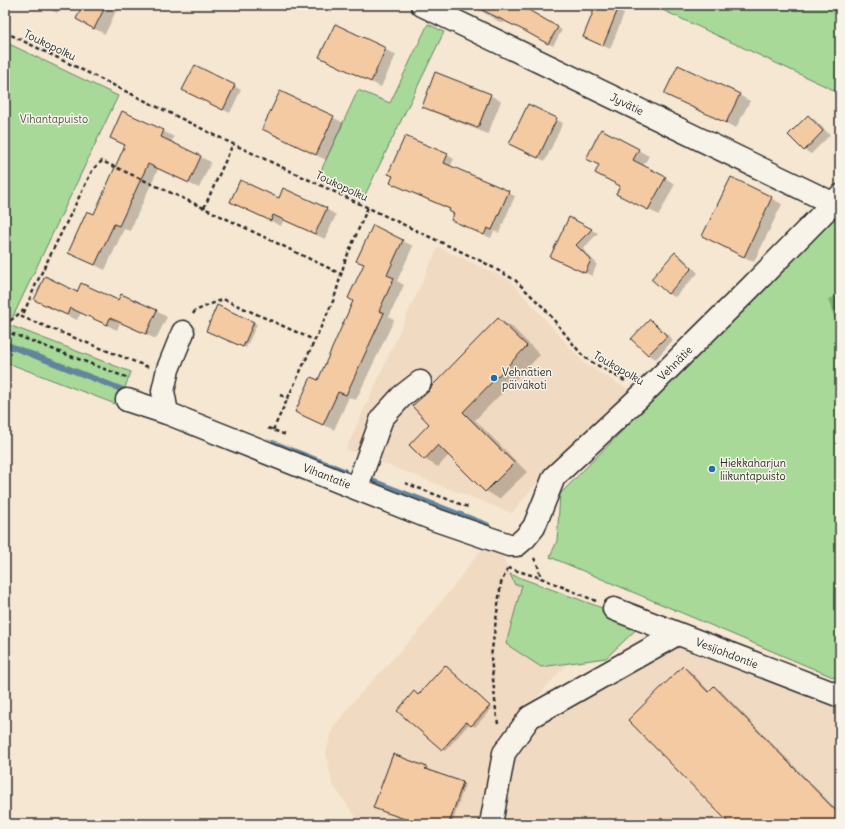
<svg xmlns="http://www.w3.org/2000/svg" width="845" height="829" viewBox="0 0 845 829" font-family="Delius,sans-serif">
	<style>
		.built { fill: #f1dac2 }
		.green { fill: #a8d999; stroke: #6a8262 }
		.shadow { fill: #0003 }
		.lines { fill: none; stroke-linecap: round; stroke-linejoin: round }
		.stream { stroke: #64849c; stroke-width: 6 }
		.building { fill: #f4caa3; stroke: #2b2b2b }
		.minor-casing { stroke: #2b2b2b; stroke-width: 25 }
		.path { stroke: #2b2b2b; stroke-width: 2.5; stroke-dasharray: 4 3; stroke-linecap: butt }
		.minor { stroke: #f7f3e8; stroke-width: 22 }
		.poi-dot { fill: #1f6fb2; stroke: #f7f3e8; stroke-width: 1.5 }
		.labels { text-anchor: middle; stroke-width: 3; stroke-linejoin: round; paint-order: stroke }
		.street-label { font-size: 11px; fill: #2b2b2b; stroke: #f7f3e8 }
		.park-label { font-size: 11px; fill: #4a5646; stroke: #f7f3e8 }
		.poi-label { font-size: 11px; fill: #2b2b2b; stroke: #f7f3e8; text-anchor: start }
	</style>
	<rect width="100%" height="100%" fill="#f6e7d3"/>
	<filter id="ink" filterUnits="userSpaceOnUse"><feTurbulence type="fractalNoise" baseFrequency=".025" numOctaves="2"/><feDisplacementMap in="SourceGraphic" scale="8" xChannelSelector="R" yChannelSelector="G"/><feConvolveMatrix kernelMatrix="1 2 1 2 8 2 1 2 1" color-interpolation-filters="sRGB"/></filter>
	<g filter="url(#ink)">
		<g class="built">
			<polygon points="438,247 510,280 584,363 634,393 546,472 512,513 346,449"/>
			<polygon points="486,546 501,552 515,585 522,584 540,667 567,664 525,711 482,824 361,824 332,784 326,752 333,727 359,695 417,633 478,554"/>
			<polygon points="678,642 840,706 840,824 497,824 510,756 534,723"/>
		</g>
		<g class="green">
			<polygon points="652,5 840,5 840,93"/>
			<polygon points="428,24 444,32 364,197 319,175 358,90 390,103"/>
			<polygon points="5,42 118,96 9,325 131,372 118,405 5,362"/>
			<polygon points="840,210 840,680 550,557 557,541 560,494"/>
			<polygon points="510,574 643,623 606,658 541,667 506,644 522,585 515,585"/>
		</g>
		<g class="shadow">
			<polygon points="41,5 61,5 57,13"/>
			<polygon points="76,5 119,5 105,34 87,25 82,8"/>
			<polygon points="208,5 217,5 215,8"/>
			<polygon points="475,5 518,5 562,30 553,46 529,32 505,20 503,24 474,7"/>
			<polygon points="597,5 605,5 624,14 610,49 584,37"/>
			<polygon points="335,25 396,55 381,87 321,57"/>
			<polygon points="234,86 241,90 230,113 190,93"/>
			<polygon points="281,92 344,123 326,160 263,129"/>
			<polygon points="666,94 739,95 750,101 736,128"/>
			<polygon points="490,95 501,101 488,134 433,112 423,106"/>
			<polygon points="528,105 563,123 545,161 517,148"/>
			<polygon points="808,117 815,120 830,135 811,154 804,150"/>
			<polygon points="163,131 174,137 171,143 211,162 199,188 158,169 130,231 124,229 105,270 69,252 94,216 126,146 111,138"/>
			<polygon points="602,131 649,156 643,166 675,184 659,215 627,199 621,186 600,165 587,158"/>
			<polygon points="447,155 454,159 450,167 515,196 499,233 494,231 491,238 459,224 455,214 451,210 391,183"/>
			<polygon points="731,178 782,204 754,262 703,236"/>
			<polygon points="279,199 326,209 336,215 325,239 284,220 281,226 241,207"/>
			<polygon points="569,219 598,233 583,249 597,264 592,276 558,260"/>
			<polygon points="373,227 413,246 397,281 404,285 389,317 394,320 356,400 349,397 334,430 296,412 318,381 354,301 365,264 358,260"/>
			<polygon points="675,254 682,257 698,273 675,297 668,294 652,278"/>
			<polygon points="840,295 840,336 828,299"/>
			<polygon points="119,301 156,311 167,317 156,339 120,323 117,330 81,313 77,320 45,305"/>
			<polygon points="218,306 257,324 246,348 210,332"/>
			<polygon points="499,319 512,327 540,355 475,420 527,472 499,499 486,491 449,455 438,467 424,459 430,424"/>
			<polygon points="651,321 657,324 673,340 656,359 649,355 633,339"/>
			<polygon points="446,666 492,708 475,727 469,724 445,751 442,749 415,693 419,695"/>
			<polygon points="683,667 690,671 710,692 714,687 721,691 840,813 840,824 731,824"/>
			<polygon points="393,755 427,768 429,769 427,771 465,784 452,824 420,824"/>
		</g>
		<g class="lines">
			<g class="stream">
				<polyline points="5,344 131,393"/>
				<polyline points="273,443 344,471"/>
				<polyline points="372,481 487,525"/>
			</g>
		</g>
		<g class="building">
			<polygon points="83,5 106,5 94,29 76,19"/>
			<polygon points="472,5 520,5 558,27 548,44 523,30"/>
			<polygon points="596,5 608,5 618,9 603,46 583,37"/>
			<polygon points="335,24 386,48 371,82 319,57"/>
			<polygon points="195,65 235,85 223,110 182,90"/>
			<polygon points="678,65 740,94 726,123 664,94"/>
			<polygon points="435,72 491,94 478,128 422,107"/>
			<polygon points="280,91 334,116 316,155 262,129"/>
			<polygon points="528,104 557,118 538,158 509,144"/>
			<polygon points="122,111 164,130 161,137 201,156 189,183 148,164 119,226 114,224 95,265 68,253 87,211 94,214 125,145 110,138"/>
			<polygon points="808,115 823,131 804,151 788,135"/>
			<polygon points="601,129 639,149 633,160 666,177 648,210 616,194 620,186 595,173 599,165 586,159"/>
			<polygon points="405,136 448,154 444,163 509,191 492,230 487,228 484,235 451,220 454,214 449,211 450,209 390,183 393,176 388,174"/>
			<polygon points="731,177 772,197 744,257 702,236"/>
			<polygon points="240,180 279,198 283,188 327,208 315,234 273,215 271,221 230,202"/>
			<polygon points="569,217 592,229 576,245 591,260 585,273 550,257"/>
			<polygon points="373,225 403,240 387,275 394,278 379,311 384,313 346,395 338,392 323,425 295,412 311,377 318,380 353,301 348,298 364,264 356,261"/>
			<polygon points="675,252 692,268 668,294 651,279"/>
			<polygon points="45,276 77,292 81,283 118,300 121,294 157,310 146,334 110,318 107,325 70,308 67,315 34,300"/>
			<polygon points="217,305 254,322 243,347 206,331"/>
			<polygon points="498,318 527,346 463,412 514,463 485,492 438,445 424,460 409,445 429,424 412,406 428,392 432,386"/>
			<polygon points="650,319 667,336 648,355 631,339"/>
			<polygon points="445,665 490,706 471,726 466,722 442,750 397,711 414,691 418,695"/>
			<polygon points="683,666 708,692 714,686 840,815 840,824 730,824 628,720"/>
			<polygon points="393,754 427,767 425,769 463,782 449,824 419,824 373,808"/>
		</g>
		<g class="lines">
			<defs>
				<g id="minor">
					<polyline points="422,5 832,203"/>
					<polyline points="127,400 167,413 433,519 509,545 517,545 525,538 534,527 554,477 645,392 750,288 840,196"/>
					<polyline points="167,413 163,391 168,369 183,332"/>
					<polyline points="357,487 382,418 402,396 420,382"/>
					<polyline points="614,609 840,696"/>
					<polyline points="491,824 504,753 530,717 677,634"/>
				</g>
			</defs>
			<use href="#minor" class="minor-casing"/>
			<g class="path">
				<polyline points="5,32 233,144 485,263 515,280 545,309 582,355 590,361 625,381"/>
				<polyline points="204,208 233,144"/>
				<polyline points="193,314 195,311 223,299 314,340"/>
				<polyline points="5,325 25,309"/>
				<polyline points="5,331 128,378"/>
				<polyline points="148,367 22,317 36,284 93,169 102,161 204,208 341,274"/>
				<polyline points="280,395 288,398"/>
				<polyline points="268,428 286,435"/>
				<polyline points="273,430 334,299 345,261 368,207"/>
				<polyline points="405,483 468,507"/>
				<polyline points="534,558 538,566 541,578 596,601"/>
				<polyline points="508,568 541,578"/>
				<polyline points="498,724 496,711 491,657 501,583 508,568"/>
			</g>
			<use href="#minor" class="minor"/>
		</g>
	</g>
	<g class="poi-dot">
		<circle cx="494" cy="378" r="4"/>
		<circle cx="712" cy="469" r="4"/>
	</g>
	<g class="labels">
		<g class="street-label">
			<text transform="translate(50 45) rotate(26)" y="4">Toukopolku</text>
			<text transform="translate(627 104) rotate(26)" y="4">Jyvätie</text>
			<text transform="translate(342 186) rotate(25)" y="4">Toukopolku</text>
			<text transform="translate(675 363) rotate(-45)" y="4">Vehnätie</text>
			<text transform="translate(619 368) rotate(30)" y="4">Toukopolku</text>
			<text transform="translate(327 476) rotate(21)" y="4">Vihantatie</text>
			<text transform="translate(727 653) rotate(21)" y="4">Vesijohdontie</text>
		</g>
		<g class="park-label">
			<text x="54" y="123">Vihantapuisto</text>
		</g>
		<g class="poi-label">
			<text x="502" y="376">Vehnätien<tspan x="502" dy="13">päiväkoti</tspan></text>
			<text x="720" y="467">Hiekkaharjun<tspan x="720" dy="13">liikuntapuisto</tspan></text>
		</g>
	</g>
	<rect width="845" height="829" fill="none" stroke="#f7f3e8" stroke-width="20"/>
	<rect x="10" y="10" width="825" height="809" fill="none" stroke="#2b2b2b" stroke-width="1.5" filter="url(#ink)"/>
</svg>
